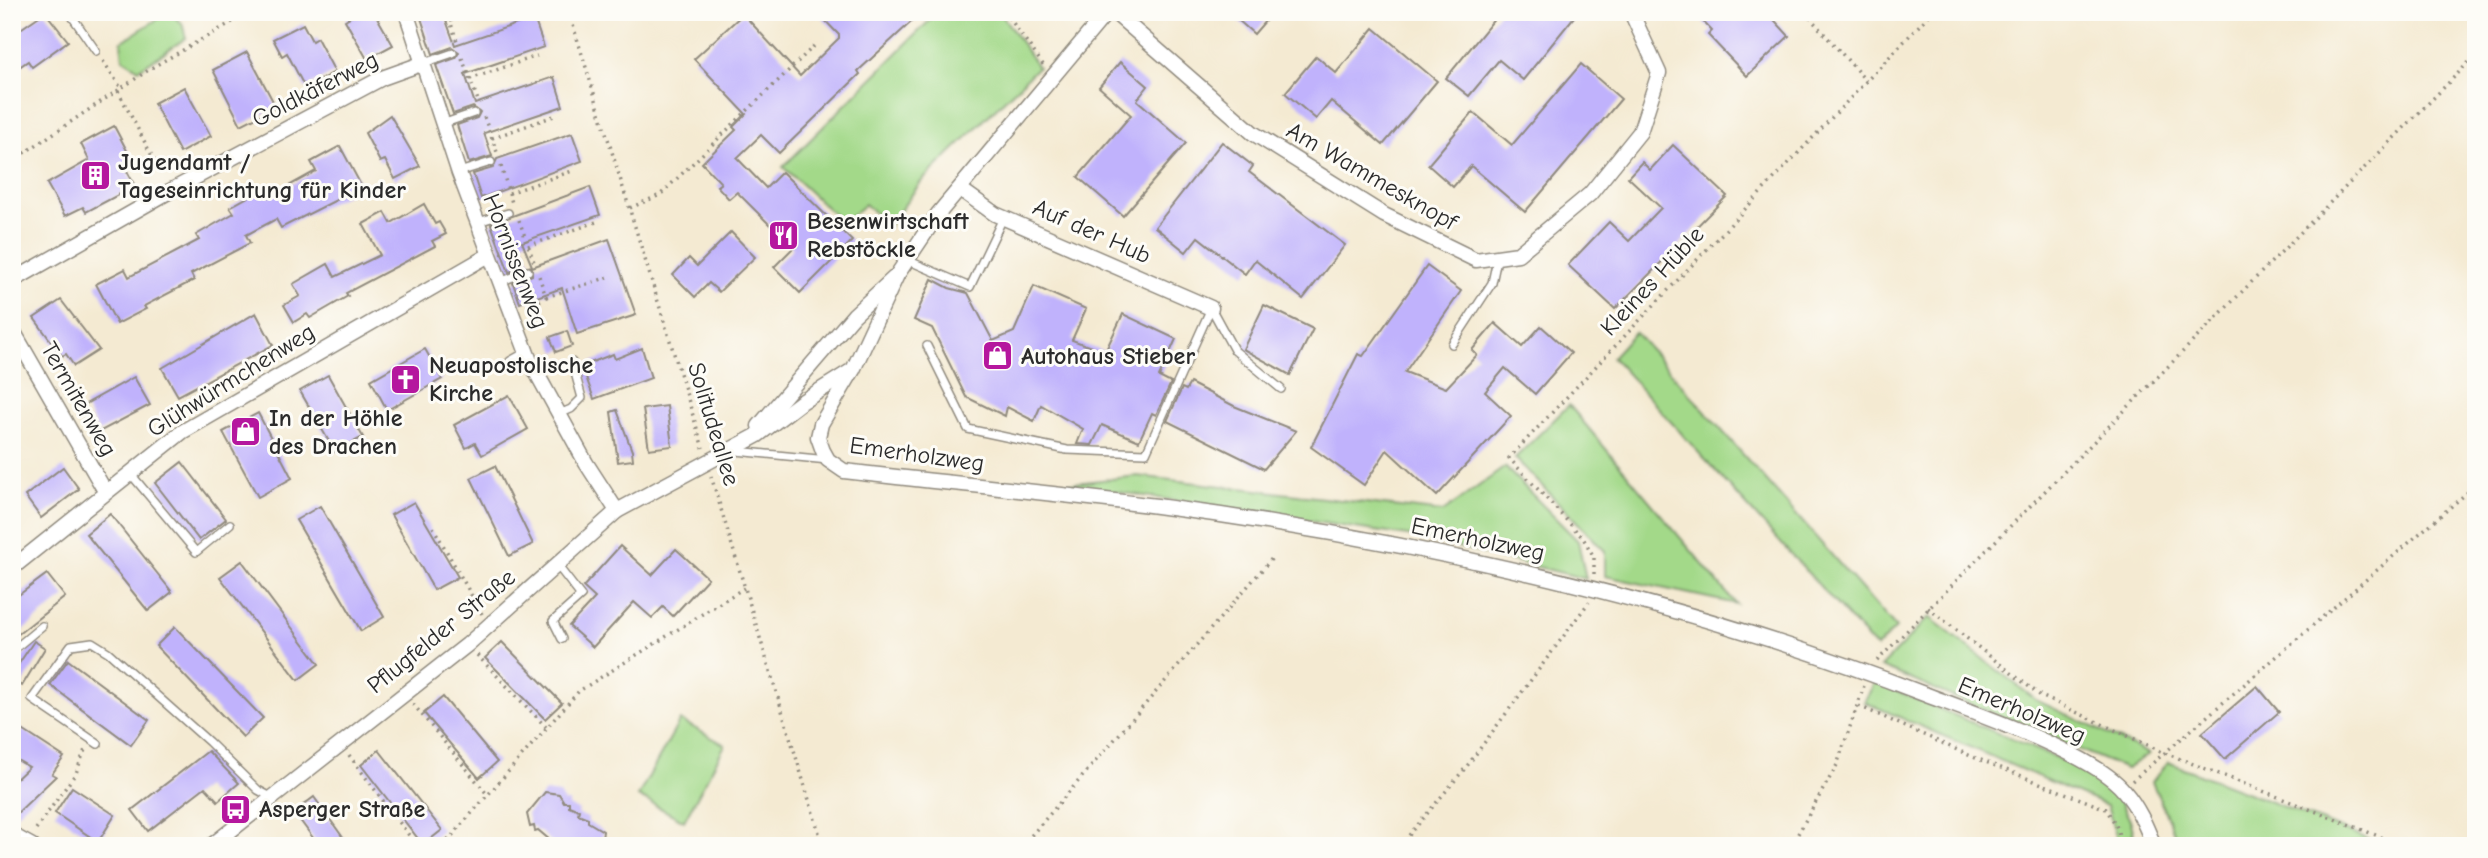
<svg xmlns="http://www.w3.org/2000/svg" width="2488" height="858" viewBox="0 0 2488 858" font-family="'Comic Neue',sans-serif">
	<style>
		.green { fill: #a3d989; stroke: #67825a; stroke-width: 2 }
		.building { fill: #c0b2fc }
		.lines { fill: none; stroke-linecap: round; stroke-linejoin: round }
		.lane-casing { stroke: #908a7e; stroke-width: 10 }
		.street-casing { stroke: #908a7e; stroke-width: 17 }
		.path { stroke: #908a7e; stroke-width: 3.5; stroke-dasharray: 2 5; stroke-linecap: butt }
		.lane { stroke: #fff; stroke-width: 7 }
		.street { stroke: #fff; stroke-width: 14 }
		.labels { text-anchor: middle; stroke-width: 6; stroke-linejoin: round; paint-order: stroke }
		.street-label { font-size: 24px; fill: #2b2b2b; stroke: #fdfcf7 }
		.poi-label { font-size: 24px; font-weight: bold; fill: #2b2b2b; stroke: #fdfcf7; text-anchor: start }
	</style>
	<rect width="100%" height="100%" fill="#fdfcf7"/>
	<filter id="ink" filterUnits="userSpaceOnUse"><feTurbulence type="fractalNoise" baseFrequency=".0143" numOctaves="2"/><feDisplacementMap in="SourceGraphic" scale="14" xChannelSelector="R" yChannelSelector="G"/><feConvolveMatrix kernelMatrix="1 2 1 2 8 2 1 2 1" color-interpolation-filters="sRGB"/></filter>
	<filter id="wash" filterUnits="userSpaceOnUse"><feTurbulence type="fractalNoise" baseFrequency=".00686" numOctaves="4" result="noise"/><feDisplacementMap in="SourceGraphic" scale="28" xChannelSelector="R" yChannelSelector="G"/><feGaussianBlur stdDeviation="1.57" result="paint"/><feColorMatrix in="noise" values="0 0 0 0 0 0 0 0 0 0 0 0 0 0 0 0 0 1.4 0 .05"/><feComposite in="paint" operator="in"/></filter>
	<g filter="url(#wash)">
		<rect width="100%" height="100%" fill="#f4ead2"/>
		<g class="green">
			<polygon points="169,12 182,23 186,38 139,69 123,59 121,42"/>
			<polygon points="938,12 1000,12 1038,67 921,182 889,226 865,204 843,223 783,167"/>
			<polygon points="1635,332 1896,628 1876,648 1612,357"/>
			<polygon points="1569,405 1736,604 1605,576 1605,551 1515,458"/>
			<polygon points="1505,467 1578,541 1586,579 1421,538 1066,484 1137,476 1443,512"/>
			<polygon points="1929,617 2036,700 2149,754 2126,769 1881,667"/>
			<polygon points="1875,682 2074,765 2114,790 2131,822 2136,846 2119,846 2107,806 1864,702"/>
			<polygon points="680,720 725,745 684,821 638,796"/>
			<polygon points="2168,762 2385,846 2180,846 2152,782"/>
		</g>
		<g id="blocks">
			<g class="building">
				<polygon points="45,12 68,41 32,67 28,61 12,72 12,35"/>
				<polygon points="359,12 374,12 393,45 367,59 345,20"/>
				<polygon points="419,12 443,12 455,45 534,18 544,47 465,74 475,104 554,77 563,106 484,133 492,156 469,163 457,125 477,118 480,112 473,107 453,114 436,65 456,58 459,52 452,47 433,54"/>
				<polygon points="817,12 922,12 858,71 860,74 779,153 761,135 737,158 766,188 782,172 852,241 800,293 774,267 793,248 737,192 729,199 717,186 721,183 702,163 736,130 733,127 746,114 694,59 743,14 800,76 839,38 839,35"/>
				<polygon points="1229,12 1273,12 1254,34"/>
				<polygon points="1500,12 1578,12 1523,80 1499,60 1469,96 1446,78"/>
				<polygon points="1694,12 1767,12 1789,36 1747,76 1708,35 1712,31"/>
				<polygon points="303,24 312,41 317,38 335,72 305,88 287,53 282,56 273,39"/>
				<polygon points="1374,28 1437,81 1383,145 1331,101 1316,119 1285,93 1316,56 1336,73"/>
				<polygon points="247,52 276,107 241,125 213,70"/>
				<polygon points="1120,62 1148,86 1137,100 1186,143 1123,216 1078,177 1131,115 1099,87"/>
				<polygon points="1581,64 1621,99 1525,212 1471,166 1453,187 1428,165 1473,112 1512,145"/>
				<polygon points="184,87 211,136 180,153 154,103"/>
				<polygon points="390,115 420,166 395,179 385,160 380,162 365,133"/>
				<polygon points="114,126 134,164 126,169 135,186 86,212 83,207 65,216 47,184 89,160 81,144"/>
				<polygon points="572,133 582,161 481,198 473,174 493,168 497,159"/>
				<polygon points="1222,142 1253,166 1249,172 1345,245 1303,299 1255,260 1245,274 1198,237 1186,252 1155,227"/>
				<polygon points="1673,145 1727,196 1615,309 1568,265 1609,222 1629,241 1661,208 1628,177 1642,162 1650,170"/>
				<polygon points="340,146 362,187 281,228 276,219 246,235 250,243 191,274 194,280 144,306 146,309 117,324 96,284 125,269 129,277 199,240 196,235 234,213 230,207 264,188 269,197 316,171 311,162"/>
				<polygon points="590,187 600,215 522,242 532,266 509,272 491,224"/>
				<polygon points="424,204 435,224 439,222 446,234 432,241 435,246 346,293 348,296 310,318 307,314 294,322 284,305 300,296 293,284 328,264 335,277 380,255 363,224 385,212 391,223"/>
				<polygon points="731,232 755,257 719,292 709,283 695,297 673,275 689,258 697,266"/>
				<polygon points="609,239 636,315 577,334 562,288 520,303 513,283 532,275 532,267"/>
				<polygon points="1427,266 1461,291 1405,372 1446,388 1477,355 1472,350 1495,323 1522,347 1541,326 1571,353 1535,394 1505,368 1485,392 1511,416 1437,496 1387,450 1364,485 1311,447 1358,354 1363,356"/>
				<polygon points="932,279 949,288 968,293 993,341 1014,332 1034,286 1086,309 1072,340 1105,352 1123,314 1176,339 1159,377 1171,383 1156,415 1152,413 1139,441 1102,425 1092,445 1077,444 1083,429 1041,405 1034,421 1007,407 1005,416 966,397 932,328 914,320"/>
				<polygon points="61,300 99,350 74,366 66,354 62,356 34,318"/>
				<polygon points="1264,305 1313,329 1290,375 1243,349"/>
				<polygon points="256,313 273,345 178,396 162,368"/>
				<polygon points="567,331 572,346 556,352 550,337"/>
				<polygon points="642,348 651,378 594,399 582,366 613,354 615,359"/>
				<polygon points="425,349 442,379 387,410 371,380"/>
				<polygon points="328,375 363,437 335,452 300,391"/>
				<polygon points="134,377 150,405 99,432 84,405"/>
				<polygon points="1190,383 1234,406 1296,431 1264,469 1167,421 1182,388 1186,390"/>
				<polygon points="509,395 528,429 482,455 475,443 466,448 454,425"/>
				<polygon points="667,406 672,446 649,449 643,409"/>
				<polygon points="617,410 632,451 633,460 618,462 611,412"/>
				<polygon points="258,413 292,478 258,497 223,432"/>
				<polygon points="182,462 226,519 199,540 155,483"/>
				<polygon points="495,466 533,544 509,556 471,478"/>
				<polygon points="63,467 79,489 41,518 25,496"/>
				<polygon points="414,502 458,577 434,590 391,515"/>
				<polygon points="320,506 384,617 361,631 296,520"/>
				<polygon points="110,514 172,592 148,611 86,534"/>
				<polygon points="620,546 652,575 676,549 708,578 673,616 663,607 652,618 634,602 593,647 569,626 595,598 583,587"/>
				<polygon points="242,561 319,664 298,680 220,577"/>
				<polygon points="47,574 65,597 12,639 12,600"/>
				<polygon points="175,627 263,718 243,737 156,646"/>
				<polygon points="34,641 45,648 22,686 12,680 12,674"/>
				<polygon points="502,642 562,703 545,719 485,658"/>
				<polygon points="68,660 149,720 131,745 50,685"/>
				<polygon points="2257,686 2279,712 2225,759 2202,733"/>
				<polygon points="443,697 497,762 479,778 424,713"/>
				<polygon points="18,727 64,757 52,774 56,776 12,818 12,783 29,767 12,757 12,735"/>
				<polygon points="379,750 442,830 423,845 361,765"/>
				<polygon points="208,751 239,783 218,801 205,787 148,831 132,810"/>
				<polygon points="72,787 115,815 98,842 55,813"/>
				<polygon points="545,792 559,794 564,802 569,802 569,806 579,810 578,814 588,818 588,822 603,831 601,846 557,846 538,830 535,831 534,826 530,827 527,814"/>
				<polygon points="314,797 349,846 319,846 294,812"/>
			</g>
		</g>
	</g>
	<g filter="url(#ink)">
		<use href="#blocks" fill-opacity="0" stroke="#908a7e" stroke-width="2"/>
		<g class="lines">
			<defs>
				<g id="lane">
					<polyline points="69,12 96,51"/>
					<polyline points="421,64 453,53"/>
					<polyline points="442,124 474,113"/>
					<polyline points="459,172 491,162"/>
					<polyline points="478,222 508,213"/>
					<polyline points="907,260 970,287 1003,218"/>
					<polyline points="500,282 528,271"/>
					<polyline points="1452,344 1492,283 1497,259"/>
					<polyline points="927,346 968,429 1067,450 1146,453 1211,308 1234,350 1281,389"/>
					<polyline points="510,361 526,352"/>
					<polyline points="559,414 571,409 582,398 572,362"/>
					<polyline points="736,451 828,460"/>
					<polyline points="130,473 196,552 230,524"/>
					<polyline points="557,565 581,596 553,621 562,639"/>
					<polyline points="12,651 42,626"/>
					<polyline points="98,744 32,699 71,645 92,642 108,652 209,742 258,790 271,797"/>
				</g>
				<g id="street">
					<polyline points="406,12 459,173 530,361 586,463 617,511"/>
					<path d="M1107,12L938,214L897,275L853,370L821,424L818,437L823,451L828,460L844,471C948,483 1053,493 1157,506C1419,541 1677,598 1924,694C1972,712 2095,754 2124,791C2138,807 2146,826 2154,846"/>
					<polyline points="1114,12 1253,133 1384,215 1476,260 1518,254 1590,194 1640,132 1659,73 1631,12"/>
					<polyline points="960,189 995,214 1211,308"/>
					<polyline points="12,281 170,191 382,78 421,64"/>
					<polyline points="12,329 105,491"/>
					<polyline points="759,426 854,315 894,278"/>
					<polyline points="12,568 182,432 489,255"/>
					<polyline points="12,835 32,846"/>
					<polyline points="211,846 467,645 617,511 758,435 800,403 851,371"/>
				</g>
			</defs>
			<use href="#lane" class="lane-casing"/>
			<use href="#street" class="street-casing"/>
			<g class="path">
				<polyline points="447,12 458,44"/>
				<polyline points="569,12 703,448"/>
				<polyline points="1005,12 1044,66"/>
				<polyline points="1805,12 1866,81"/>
				<polyline points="450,21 474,12"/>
				<polyline points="462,58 479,103"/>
				<polyline points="103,61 121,88"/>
				<polyline points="470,79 537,56"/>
				<polyline points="118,91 163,177"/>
				<polyline points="484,117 497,152"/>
				<polyline points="492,138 554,116"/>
				<polyline points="12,161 153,67 250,12"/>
				<polyline points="501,166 512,203"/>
				<polyline points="509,193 575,170"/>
				<polyline points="630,208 660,195 814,46"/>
				<polyline points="519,220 534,262"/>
				<polyline points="528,246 599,221"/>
				<polyline points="546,297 609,277"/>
				<polyline points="527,308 546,297 539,276"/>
				<polyline points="711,476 823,846"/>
				<polyline points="433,527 482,614"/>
				<polyline points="1594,574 1594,557 1583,538 1509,458 1932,12"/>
				<polyline points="1928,608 2041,696 2165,753 2404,846"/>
				<polyline points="477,655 546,727"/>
				<polyline points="1877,661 2476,55"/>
				<polyline points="413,704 487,794"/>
				<polyline points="1859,706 1973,757 2106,809 2116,825 2122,846"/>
				<polyline points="349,755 417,846"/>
				<polyline points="2132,781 2476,485"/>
				<polyline points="36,829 76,773 86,747"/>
				<polyline points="443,846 579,691 744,588"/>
				<polyline points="1022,846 1274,556"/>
				<polyline points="1400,846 1467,766 1589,602"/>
				<polyline points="1791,846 1837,765 1864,686"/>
			</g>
			<use href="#lane" class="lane"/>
			<use href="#street" class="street"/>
		</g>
	</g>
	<defs>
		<symbol id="building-square" viewBox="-11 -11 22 22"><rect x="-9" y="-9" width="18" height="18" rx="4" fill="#b5179e" stroke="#fdfcf7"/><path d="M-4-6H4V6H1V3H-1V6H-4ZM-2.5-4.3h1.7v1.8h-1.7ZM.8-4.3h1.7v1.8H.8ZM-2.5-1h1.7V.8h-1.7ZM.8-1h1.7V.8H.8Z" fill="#fff"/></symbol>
		<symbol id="restaurant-square" viewBox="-11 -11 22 22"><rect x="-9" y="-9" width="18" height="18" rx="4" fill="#b5179e" stroke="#fdfcf7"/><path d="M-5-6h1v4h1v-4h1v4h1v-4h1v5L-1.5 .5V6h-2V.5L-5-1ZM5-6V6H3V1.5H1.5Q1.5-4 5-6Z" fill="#fff"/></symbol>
		<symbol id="shop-square" viewBox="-11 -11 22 22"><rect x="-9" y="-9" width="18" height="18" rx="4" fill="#b5179e" stroke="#fdfcf7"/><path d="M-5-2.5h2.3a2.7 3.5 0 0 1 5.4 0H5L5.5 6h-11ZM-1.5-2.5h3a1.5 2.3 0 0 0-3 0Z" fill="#fff"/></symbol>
		<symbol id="church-square" viewBox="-11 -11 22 22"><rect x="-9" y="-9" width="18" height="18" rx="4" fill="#b5179e" stroke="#fdfcf7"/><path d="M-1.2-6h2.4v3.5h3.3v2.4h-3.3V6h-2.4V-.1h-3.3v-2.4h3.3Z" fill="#fff"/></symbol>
		<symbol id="bus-square" viewBox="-11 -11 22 22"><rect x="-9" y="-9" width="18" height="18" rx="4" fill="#b5179e" stroke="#fdfcf7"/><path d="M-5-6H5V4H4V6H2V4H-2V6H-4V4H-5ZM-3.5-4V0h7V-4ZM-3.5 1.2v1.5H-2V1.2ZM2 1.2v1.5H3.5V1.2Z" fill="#fff"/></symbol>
	</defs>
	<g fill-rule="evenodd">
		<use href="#building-square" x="78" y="158" width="35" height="35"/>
		<use href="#restaurant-square" x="766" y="218" width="35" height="35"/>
		<use href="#shop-square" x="980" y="338" width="35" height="35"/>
		<use href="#church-square" x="388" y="362" width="35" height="35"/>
		<use href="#shop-square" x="228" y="414" width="35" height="35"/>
		<use href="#bus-square" x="218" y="792" width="35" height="35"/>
	</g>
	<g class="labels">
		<g class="street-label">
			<text transform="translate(315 89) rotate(-27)" y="8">Goldkäferweg</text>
			<text transform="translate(1372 176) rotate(30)" y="8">Am Wammesknopf</text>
			<text transform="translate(1092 231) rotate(24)" y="8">Auf der Hub</text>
			<text transform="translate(516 261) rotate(69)" y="8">Hornissenweg</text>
			<text transform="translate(1652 281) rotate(-47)" y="8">Kleines Hüble</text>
			<text transform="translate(231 380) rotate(-32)" y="8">Glühwürmchenweg</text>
			<text transform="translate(79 399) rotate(60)" y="8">Termitenweg</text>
			<text transform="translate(714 424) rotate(73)" y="8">Solitudeallee</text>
			<text transform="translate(917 454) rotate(8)" y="8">Emerholzweg</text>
			<text transform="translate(1478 539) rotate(12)" y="8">Emerholzweg</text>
			<text transform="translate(441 631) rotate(-39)" y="8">Pflugfelder Straße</text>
			<text transform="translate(2022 710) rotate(23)" y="8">Emerholzweg</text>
		</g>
		<g class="poi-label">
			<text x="118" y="170">Jugendamt /<tspan x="118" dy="28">Tageseinrichtung für Kinder</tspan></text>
			<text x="807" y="229">Besenwirtschaft<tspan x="807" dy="28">Rebstöckle</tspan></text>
			<text x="1021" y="364">Autohaus Stieber</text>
			<text x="429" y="373">Neuapostolische<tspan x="429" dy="28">Kirche</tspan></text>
			<text x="269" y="426">In der Höhle<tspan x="269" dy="28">des Drachen</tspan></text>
			<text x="259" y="817">Asperger Straße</text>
		</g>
	</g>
	<rect width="2488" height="858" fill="none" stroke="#fdfcf7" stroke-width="42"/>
</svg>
